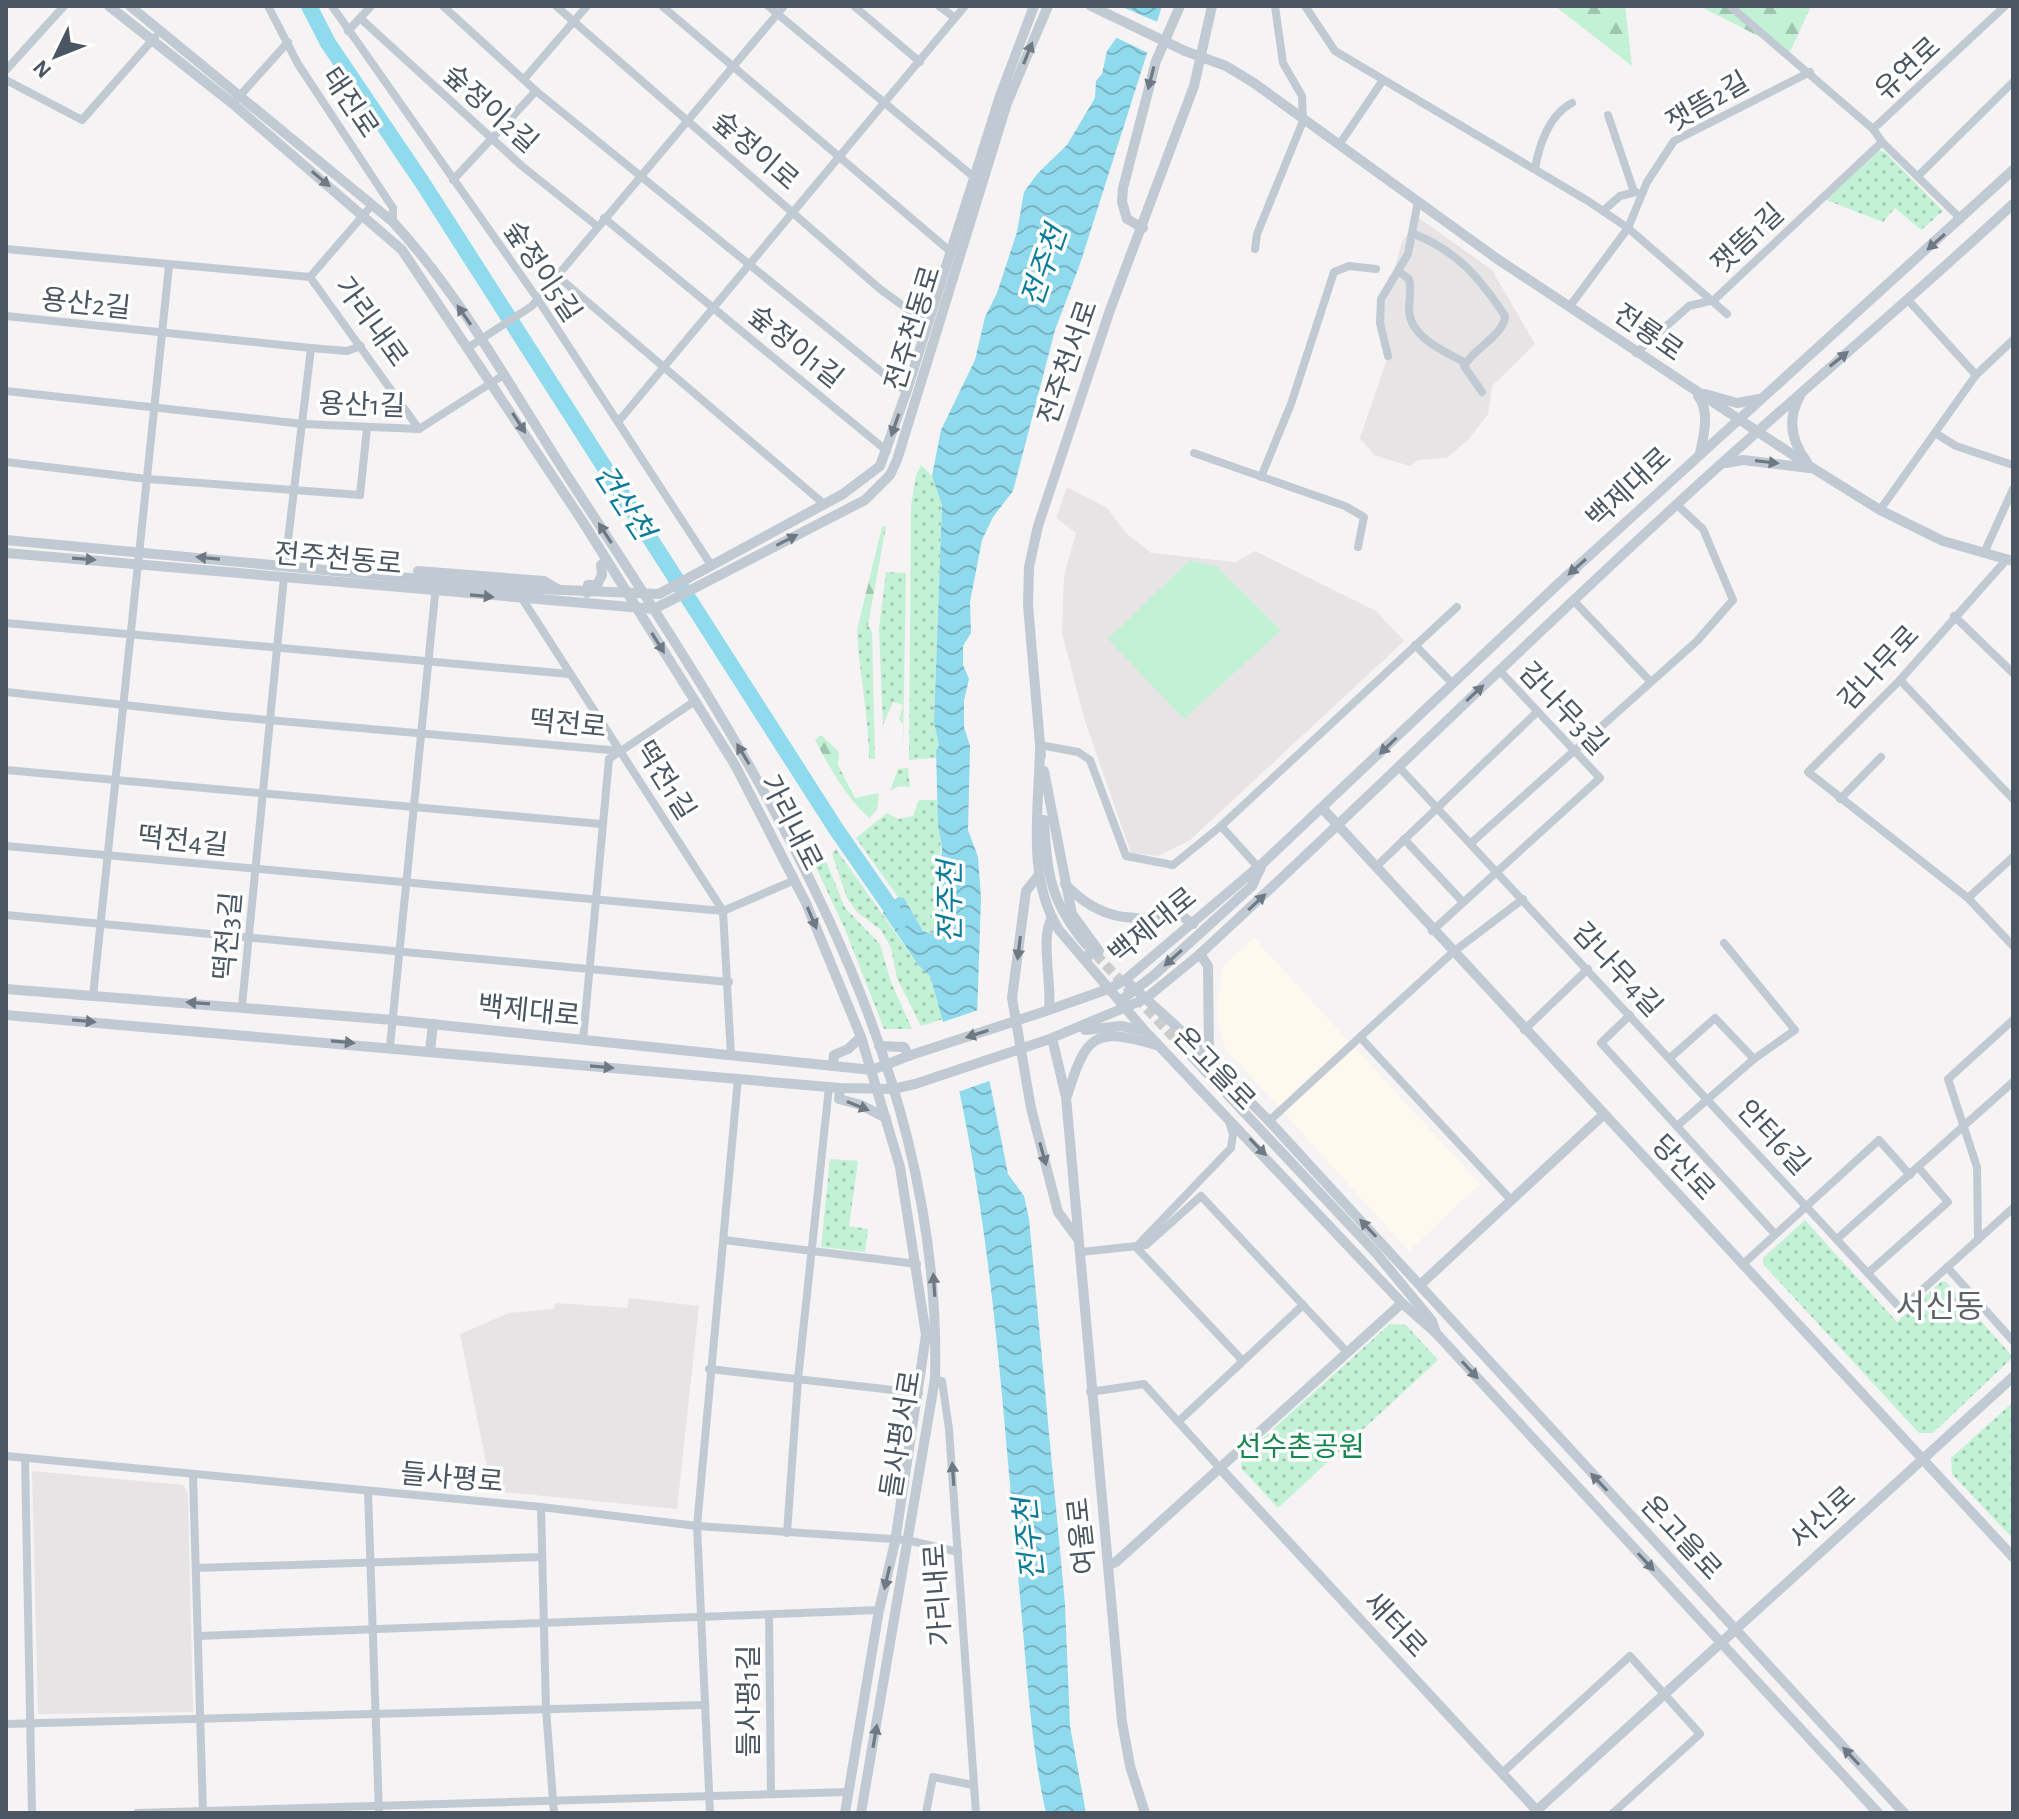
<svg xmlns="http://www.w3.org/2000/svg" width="2019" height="1819" viewBox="0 0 2019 1819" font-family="'Alegreya Sans','Noto Sans KR',sans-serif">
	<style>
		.commercial { fill: #fdf9ef }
		.education { fill: #e6e4e5 }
		.green { fill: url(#green-dots) }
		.forest { fill: url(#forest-firs) }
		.pitch { fill: #c3f1d5 }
		.water { fill: url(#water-waves) }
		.pier { fill: #f5f3f3 }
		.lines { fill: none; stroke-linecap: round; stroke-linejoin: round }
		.river { stroke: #90daee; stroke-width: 16 }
		.tertiary-tunnel { stroke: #caccce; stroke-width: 10; stroke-dasharray: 10 5; stroke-linecap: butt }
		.minor { stroke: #c1cad2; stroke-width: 8 }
		.tertiary { stroke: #c1cad2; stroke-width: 10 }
		.tertiary-bridge { stroke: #c1cad2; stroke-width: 10 }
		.oneway { fill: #6e7983 }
		.labels { text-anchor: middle; stroke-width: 7; stroke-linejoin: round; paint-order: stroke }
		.street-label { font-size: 28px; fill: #4a5661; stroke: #fff }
		.park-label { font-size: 28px; fill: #17864f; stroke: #fff }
		.water-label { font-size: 30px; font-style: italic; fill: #0c7c9b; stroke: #fff }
		.quarter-label { font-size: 32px; fill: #5f6368; stroke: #fff }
	</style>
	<defs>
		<pattern id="green-dots" width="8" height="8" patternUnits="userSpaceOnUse" patternTransform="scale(2)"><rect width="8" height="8" fill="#c3f1d5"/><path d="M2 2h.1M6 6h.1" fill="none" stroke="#a0c6b0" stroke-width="1.8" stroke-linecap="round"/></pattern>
		<pattern id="forest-firs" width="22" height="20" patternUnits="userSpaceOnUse" patternTransform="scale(2)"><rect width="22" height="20" fill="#c3f1d5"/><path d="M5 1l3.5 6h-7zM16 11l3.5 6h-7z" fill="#a0c6b0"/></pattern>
		<pattern id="water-waves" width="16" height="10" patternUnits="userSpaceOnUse" patternTransform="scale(2)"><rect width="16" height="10" fill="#90daee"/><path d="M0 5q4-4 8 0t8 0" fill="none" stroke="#78b4c4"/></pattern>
	</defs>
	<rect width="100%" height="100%" fill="#f5f3f3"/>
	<polygon class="commercial" points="1254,938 1480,1184 1409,1251 1226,1049 1218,1026 1217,1004 1223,966"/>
	<g class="education">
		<polygon points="1419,218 1492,270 1535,344 1492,386 1488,414 1468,440 1447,458 1418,460 1410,466 1374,455 1360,438 1388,356 1377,330 1402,242"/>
		<polygon points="1067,487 1107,508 1126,533 1151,553 1236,562 1255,551 1376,611 1404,641 1189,841 1158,856 1131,853 1085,721 1062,633 1064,576 1076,533 1056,518"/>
		<polygon points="629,1298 699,1306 677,1509 492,1491 460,1334 509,1313 554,1309 555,1303 627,1308"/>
		<polygon points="32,1471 183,1485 188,1494 193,1712 38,1714"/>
	</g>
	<g class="green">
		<polygon points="1878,150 1885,152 1943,211 1921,230 1895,208 1883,222 1824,199"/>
		<polygon points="921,465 932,476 942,504 934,722 939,746 936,758 909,760 911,506 916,475"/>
		<polygon points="886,572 906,573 903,746 904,725 899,720 903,705 893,702 883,725 884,753 879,629"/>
		<path d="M868,625L872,632L875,759H869C869,715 859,673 857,630Z"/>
		<polygon points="908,768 910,787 899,786 890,791 898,769"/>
		<path d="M919,800H937C943,820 942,915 932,934L923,931L904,898L898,897L856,838L887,813L898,819L913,816Z"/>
		<polygon points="836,849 919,966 930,976 943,1019 921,1026 897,978 891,948 881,930 857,912 847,898 832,854"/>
		<polygon points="820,857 826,861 845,908 880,944 891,982 912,1029 884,1029 845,929 813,861"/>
		<polygon points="830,1159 858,1161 849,1226 868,1229 865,1252 821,1247"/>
		<polygon points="1805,1220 1897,1322 1942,1281 1946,1282 2013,1357 1933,1433 1919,1433 1763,1264 1763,1258"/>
		<polygon points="1390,1324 1406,1325 1438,1360 1278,1508 1241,1468 1242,1457"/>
		<polygon points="2013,1402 2013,1539 1952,1474 1951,1458"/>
	</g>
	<g class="forest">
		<polygon points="1555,6 1625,6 1632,66"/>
		<polygon points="1699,6 1811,6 1790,52"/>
		<polygon points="886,526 868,625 857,630 882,527"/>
		<path d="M821,735L839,752L838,765L855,798L879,793L877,810L869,818C845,796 830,768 815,740Z"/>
	</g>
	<polygon class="pitch" points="1190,560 1217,567 1281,630 1184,719 1108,639"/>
	<path class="water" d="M1124,6H1162L1080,264L1055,330L1013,491L993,517L982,540L970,602L971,633L963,646V665L969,679L964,701V727L970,746L968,830L978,857L981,898L977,1018L1008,1174L1024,1196L1029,1219L1065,1604L1070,1726L1086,1813H1046C1030,1742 1027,1670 1020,1597C1000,1387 991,1179 930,976L919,966L883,913L885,907L898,897L904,898L923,931L932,934L935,927L942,848L938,825L936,750L939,746L934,722L942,505L932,476L941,430L975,360L985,317L997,293L1017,232L1024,192L1038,173L1067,145L1095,98L1096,81L1102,74L1107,51L1117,37Z"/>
	<g class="pier">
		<polygon points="1120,6 1160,23 1148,53 1113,36"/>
		<polygon points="981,1009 992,1080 958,1092 940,1023"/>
	</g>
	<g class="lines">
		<polyline class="river" points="309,6 328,43 422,182 836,829 900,921"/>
		<polyline class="tertiary-tunnel" points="1085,943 1182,1046"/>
		<g class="minor">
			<polyline points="268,6 298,64 393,208 393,222"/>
			<polyline points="332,6 537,298 711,565"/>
			<polyline points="443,6 536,91 900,387 907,390"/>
			<polyline points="556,6 880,289 928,324"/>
			<polyline points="662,6 951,252"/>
			<polyline points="768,6 975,178"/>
			<polyline points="854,6 920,62"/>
			<polyline points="939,6 955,18"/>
			<polyline points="1305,6 1335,51 1588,201 1628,228 1727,314"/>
			<polyline points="1730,6 1873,129 1882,142 1961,219"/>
			<polyline points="360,18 522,166 597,226"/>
			<polyline points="348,31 371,6"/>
			<polyline points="6,70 64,6"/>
			<polyline points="525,78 587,6"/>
			<polyline points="6,80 82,120 155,37"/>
			<polyline points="236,100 288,42"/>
			<polyline points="1608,115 1634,192"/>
			<polyline points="1873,129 2005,6"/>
			<polyline points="1339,145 1383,80"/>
			<path d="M1535,169C1539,144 1550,114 1572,103"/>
			<polyline points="1918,176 2013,82"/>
			<polyline points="453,180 536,91"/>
			<polyline points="372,205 310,277 419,429 502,376"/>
			<polyline points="1603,211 1620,196 1636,192"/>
			<polyline points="604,218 887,451"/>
			<path d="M1414,234C1457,251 1480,278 1505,316C1505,334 1473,349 1464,366L1482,392"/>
			<polyline points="6,249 310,277"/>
			<polyline points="1255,249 1257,234 1303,121 1302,96 1283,63 1275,6"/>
			<path d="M1398,271L1409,279C1412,290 1409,299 1409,311C1411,338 1445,352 1466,363"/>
			<polyline points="556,275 824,504"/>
			<polyline points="1909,301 1976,375"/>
			<polyline points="1570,306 1628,228 1647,182 1674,141 1810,72"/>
			<polyline points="6,316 311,348 347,351 361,346"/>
			<polyline points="469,347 532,306 784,6"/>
			<polyline points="1636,353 1689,306 1714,300 1882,142"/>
			<polyline points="1388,356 1380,323 1381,299 1408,254 1418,201"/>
			<polyline points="6,391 303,424 419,429"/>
			<polyline points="618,422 965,6"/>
			<polyline points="1935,433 1956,446 2013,465"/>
			<polyline points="1194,453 1345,506 1364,517 1358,547"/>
			<polyline points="6,462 148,479 360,495 367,428"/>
			<polyline points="1261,477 1291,404 1334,272 1349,266 1376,269"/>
			<polyline points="1880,510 1976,375 2013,340"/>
			<polyline points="1984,553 2013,489"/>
			<polyline points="2007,559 1900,680 1808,772 1968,898 2013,946"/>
			<polyline points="285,565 311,348"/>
			<polyline points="523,600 723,911 731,1056"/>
			<polyline points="1573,600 1650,681"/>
			<polyline points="1954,616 2013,673"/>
			<polyline points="6,623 569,674"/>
			<polyline points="1415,645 1453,684"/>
			<polyline points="1900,680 2013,799"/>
			<polyline points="6,692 224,716 621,751 695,701"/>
			<polyline points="1040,745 1078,752 1090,760 1126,856 1173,865 1221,826 1457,607"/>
			<polyline points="1398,766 1901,1309 2013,1208"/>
			<polyline points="6,770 601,824"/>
			<polyline points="1840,799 1881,757"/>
			<polyline points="1221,826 1258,867"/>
			<polyline points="1404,839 1462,901"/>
			<polyline points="1471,843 1697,641 1733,600 1703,529 1676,504"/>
			<polyline points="6,846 723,911 795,880"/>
			<polyline points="1381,862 1537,712"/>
			<polyline points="1968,898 2013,857"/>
			<polyline points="6,915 729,982"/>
			<polyline points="1432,931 1600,778 1499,670"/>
			<polyline points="93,996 169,266"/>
			<polyline points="242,1006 284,577"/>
			<polyline points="1630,1015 1601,1043 1775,1234"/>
			<polyline points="1524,1030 1588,969"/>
			<polyline points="1360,1037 1452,953 1523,899"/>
			<polyline points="583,1040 609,759 620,751"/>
			<polyline points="390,1046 436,585"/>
			<polyline points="1670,1058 1715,1018 1754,1059"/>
			<polyline points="1269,1121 1360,1037 1512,1201"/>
			<polyline points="1677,1126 1754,1059 1795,1030 1724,943"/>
			<polyline points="1837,1239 2013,1082"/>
			<polyline points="724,1240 917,1264"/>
			<polyline points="1978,1240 1977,1167 1948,1079 2013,1020"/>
			<polyline points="1138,1245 1231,1148 1233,1134 1229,1122"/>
			<polyline points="1136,1247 1242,1360"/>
			<polyline points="1081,1252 1146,1245 1201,1196 1347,1352"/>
			<polyline points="1742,1265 1879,1140 1910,1175"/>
			<polyline points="1947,1267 2013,1341"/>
			<polyline points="1868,1273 1948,1202 1918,1167"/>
			<polyline points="709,1369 919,1393"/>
			<polyline points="935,1379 942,1381 949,1429 976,1813"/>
			<polyline points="1090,1392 1144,1384 1219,1467"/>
			<polyline points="1179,1421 1303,1305"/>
			<polyline points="6,1456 541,1507 697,1526 907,1540 958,1552"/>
			<polyline points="25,1459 32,1813"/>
			<polyline points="193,1476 203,1813"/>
			<polyline points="368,1492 379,1813"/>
			<polyline points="541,1507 546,1709 554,1813"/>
			<polyline points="787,1533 798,1379 829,1087"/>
			<polyline points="196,1568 542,1557"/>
			<polyline points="769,1615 771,1793"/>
			<polyline points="198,1636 879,1610"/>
			<polyline points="6,1724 704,1705"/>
			<polyline points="1502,1773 1630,1656 1700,1734 1613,1813"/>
			<polyline points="137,1813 848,1792"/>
			<polyline points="710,1813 697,1526 738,1078"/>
			<polyline points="926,1813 933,1777 973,1785"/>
		</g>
		<g class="tertiary">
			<polyline points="109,6 233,104 402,250 583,522 735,765 806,903 861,1037 900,1167 926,1335 895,1542 879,1610 845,1813"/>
			<path d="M130,6L393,222C463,298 514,394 570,480C746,749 944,1044 935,1379L861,1813"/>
			<polyline points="1185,51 1226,66 1254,83 1496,258 1811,467 1880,510 1943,541 2013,561"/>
			<polyline points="1143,228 1127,219 1122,202 1123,188 1156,61 1180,6"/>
			<polyline points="1705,394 1737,403 1759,399"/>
			<path d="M1698,396C1710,410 1704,436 1700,453"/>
			<path d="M1800,396C1787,419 1791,441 1807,462"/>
			<polyline points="1726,463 1743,460 1809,468"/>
			<polyline points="6,540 515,588 659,594 843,494 880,466 907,390 1000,96 1034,6"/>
			<polyline points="6,553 654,609 865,500 890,475 897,460 1007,103 1048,6"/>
			<polyline points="418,571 544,581 559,590"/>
			<polyline points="587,593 588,585 597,585 602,575 601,565 607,560"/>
			<path d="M1040,749C1039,808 1026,878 1059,930L1145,1031L1402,1303L1436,1333L1878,1813"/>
			<polyline points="1041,756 1028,605 1029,567 1038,526 1110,310 1194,86 1212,6"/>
			<polyline points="1044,771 1072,914 1099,951 1084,957"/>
			<polyline points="1322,808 2013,1557"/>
			<path d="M1044,820C1047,873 1050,901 1085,943"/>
			<polyline points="1039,875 1026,891 1012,998 1031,1108 1058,1212 1078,1239"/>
			<path d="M1065,884C1102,923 1132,920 1182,916L1193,924"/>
			<polyline points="1200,954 1208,966 1209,1058"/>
			<polyline points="1125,980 1175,1025 1269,1121 1904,1813"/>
			<polyline points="6,989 393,1020 872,1070 911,1055"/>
			<polyline points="1120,1001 1153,976 1252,886 1261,867"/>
			<path d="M1049,1009C1052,983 1040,937 1052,918"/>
			<polyline points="1043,1012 1111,988 1125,980 1264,862 1557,585 2013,170"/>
			<polyline points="6,1015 840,1088 893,1089 915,1084"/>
			<polyline points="1085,1030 1121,1026 1144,1031"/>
			<polyline points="1052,1038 1066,1097 1122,1722 1130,1766 1145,1813"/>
			<path d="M1047,1040L1145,999L1200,954C1360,807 1514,653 1675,506C1786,403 1903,307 2013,204"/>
			<polyline points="879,1046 904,1047 909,1056"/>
			<polyline points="1182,1046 1376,1253 1432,1321 1436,1333"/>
			<polyline points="430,1051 433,1024"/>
			<polyline points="833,1066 834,1055 848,1049 861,1037"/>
			<polyline points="840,1088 839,1099 861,1105 886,1118"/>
			<path d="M1067,1096C1086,1036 1093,1026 1156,1045"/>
			<polyline points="1420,1285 1603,1115"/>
			<polyline points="1219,1467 1539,1813"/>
			<polyline points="1108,1565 1116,1562 1402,1303"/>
			<polyline points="1534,1813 2013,1377"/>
		</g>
		<g class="tertiary-bridge">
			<polyline points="1091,6 1185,51"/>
			<polyline points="911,1055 1043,1012"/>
			<polyline points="915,1084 1047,1040"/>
		</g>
	</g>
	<defs><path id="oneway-solid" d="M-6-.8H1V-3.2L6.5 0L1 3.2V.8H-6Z" transform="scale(2)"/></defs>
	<g class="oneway">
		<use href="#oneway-solid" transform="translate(1028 53) rotate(-68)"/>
		<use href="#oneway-solid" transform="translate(1151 78) rotate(104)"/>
		<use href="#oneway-solid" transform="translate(321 179) rotate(40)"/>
		<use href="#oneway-solid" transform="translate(1936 242) rotate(138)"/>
		<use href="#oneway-solid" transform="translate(464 315) rotate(-125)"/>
		<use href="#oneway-solid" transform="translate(1839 359) rotate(-39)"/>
		<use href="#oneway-solid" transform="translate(519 423) rotate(57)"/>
		<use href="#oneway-solid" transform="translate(895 425) rotate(109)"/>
		<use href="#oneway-solid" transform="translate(1767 462) rotate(7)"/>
		<use href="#oneway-solid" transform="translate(605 533) rotate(-123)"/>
		<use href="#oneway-solid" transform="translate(787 540) rotate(-27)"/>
		<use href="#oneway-solid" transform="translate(208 558) rotate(-175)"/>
		<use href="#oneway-solid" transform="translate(84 559) rotate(4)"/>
		<use href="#oneway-solid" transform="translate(1577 567) rotate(138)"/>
		<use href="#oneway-solid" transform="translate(482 596) rotate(5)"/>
		<use href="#oneway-solid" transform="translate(658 643) rotate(58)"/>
		<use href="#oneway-solid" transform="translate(1475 693) rotate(-43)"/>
		<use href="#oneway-solid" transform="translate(1388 746) rotate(136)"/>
		<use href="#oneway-solid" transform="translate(743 754) rotate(-121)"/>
		<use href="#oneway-solid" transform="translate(1257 902) rotate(-43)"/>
		<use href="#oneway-solid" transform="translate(812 918) rotate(67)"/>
		<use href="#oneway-solid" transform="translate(1019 948) rotate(97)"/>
		<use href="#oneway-solid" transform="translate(1173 958) rotate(138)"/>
		<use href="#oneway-solid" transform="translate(198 1003) rotate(-176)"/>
		<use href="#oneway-solid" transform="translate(84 1021) rotate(5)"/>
		<use href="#oneway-solid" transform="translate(977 1034) rotate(162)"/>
		<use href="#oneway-solid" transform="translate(343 1042) rotate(5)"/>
		<use href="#oneway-solid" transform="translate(602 1067) rotate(5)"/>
		<use href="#oneway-solid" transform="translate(858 1106) rotate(22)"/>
		<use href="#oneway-solid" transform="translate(1258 1147) rotate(46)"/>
		<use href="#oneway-solid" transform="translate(1043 1154) rotate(74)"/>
		<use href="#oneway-solid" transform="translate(1368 1228) rotate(-133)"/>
		<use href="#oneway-solid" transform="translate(934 1285) rotate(-94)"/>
		<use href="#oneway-solid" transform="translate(1470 1370) rotate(47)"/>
		<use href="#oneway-solid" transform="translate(953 1474) rotate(-94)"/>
		<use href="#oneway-solid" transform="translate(1599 1482) rotate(-133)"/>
		<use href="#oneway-solid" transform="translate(1646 1562) rotate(47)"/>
		<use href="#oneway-solid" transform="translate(887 1578) rotate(103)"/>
		<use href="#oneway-solid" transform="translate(875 1736) rotate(-80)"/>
		<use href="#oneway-solid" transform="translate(1851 1756) rotate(-133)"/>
	</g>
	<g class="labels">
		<g class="street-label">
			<text transform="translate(1907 68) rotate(-43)" y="10">유연로</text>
			<text transform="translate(1707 101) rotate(-30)" y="10">잿뜸2길</text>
			<text transform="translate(351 102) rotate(56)" y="10">태진로</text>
			<text transform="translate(491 108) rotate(42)" y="10">숲정이2길</text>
			<text transform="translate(756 150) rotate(41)" y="10">숲정이로</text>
			<text transform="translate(1747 238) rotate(-43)" y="10">잿뜸1길</text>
			<text transform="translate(543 271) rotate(56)" y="10">숲정이5길</text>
			<text transform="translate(86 303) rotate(6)" y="10">용산2길</text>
			<text transform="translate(372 321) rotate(54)" y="10">가리내로</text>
			<text transform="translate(912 328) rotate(-73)" y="10">전주천동로</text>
			<text transform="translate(1649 332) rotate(35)" y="10">전룡로</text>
			<text transform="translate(796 346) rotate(39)" y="10">숲정이1길</text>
			<text transform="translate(1067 362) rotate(-71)" y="10">전주천서로</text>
			<text transform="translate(362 404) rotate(2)" y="10">용산1길</text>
			<text transform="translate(1628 487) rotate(-43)" y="10">백제대로</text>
			<text transform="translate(338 558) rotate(5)" y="10">전주천동로</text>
			<text transform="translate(1878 667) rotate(-47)" y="10">감나무로</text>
			<text transform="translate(1564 708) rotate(47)" y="10">감나무3길</text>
			<text transform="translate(568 723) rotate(6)" y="10">떡전로</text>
			<text transform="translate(666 780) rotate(58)" y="10">떡전1길</text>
			<text transform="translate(792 822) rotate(63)" y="10">가리내로</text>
			<text transform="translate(183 840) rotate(6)" y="10">떡전4길</text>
			<text transform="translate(1152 925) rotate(-39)" y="10">백제대로</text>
			<text transform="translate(227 936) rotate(-85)" y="10">떡전3길</text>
			<text transform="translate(1618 969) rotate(47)" y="10">감나무4길</text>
			<text transform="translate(529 1010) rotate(6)" y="10">백제대로</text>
			<text transform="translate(1215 1068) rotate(46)" y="10">온고을로</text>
			<text transform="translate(1774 1137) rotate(47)" y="10">안터6길</text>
			<text transform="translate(1684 1167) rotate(47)" y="10">당산로</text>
			<text transform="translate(900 1434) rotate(-81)" y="10">들사평서로</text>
			<text transform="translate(452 1477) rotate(5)" y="10">들사평로</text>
			<text transform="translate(1822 1517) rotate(-42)" y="10">서신로</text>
			<text transform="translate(1081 1536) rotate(-96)" y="10">여울로</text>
			<text transform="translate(1682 1537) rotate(47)" y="10">온고을로</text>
			<text transform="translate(937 1595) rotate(-94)" y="10">가리내로</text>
			<text transform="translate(1396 1624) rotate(47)" y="10">새터로</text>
			<text transform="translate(748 1701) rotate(-90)" y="10">들사평1길</text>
		</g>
		<g class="park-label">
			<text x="1300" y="1456">선수촌공원</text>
		</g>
		<g class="water-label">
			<text transform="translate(1044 266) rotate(-71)" y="10">전주천</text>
			<text transform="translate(624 502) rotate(57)" y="10">건산천</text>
			<text transform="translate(950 902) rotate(-90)" y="10">전주천</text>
			<text transform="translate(1029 1539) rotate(-96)" y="10">전주천</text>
		</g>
		<g class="quarter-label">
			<text x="1940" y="1317">서신동</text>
		</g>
	</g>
	<rect width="2019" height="1819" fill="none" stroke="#4a5661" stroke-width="16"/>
	<g transform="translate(56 56) rotate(227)" stroke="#ffffff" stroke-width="6" paint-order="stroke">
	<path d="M0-6L14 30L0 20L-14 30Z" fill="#4a5661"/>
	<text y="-12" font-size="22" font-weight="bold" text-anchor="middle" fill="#4a5661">N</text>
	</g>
</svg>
